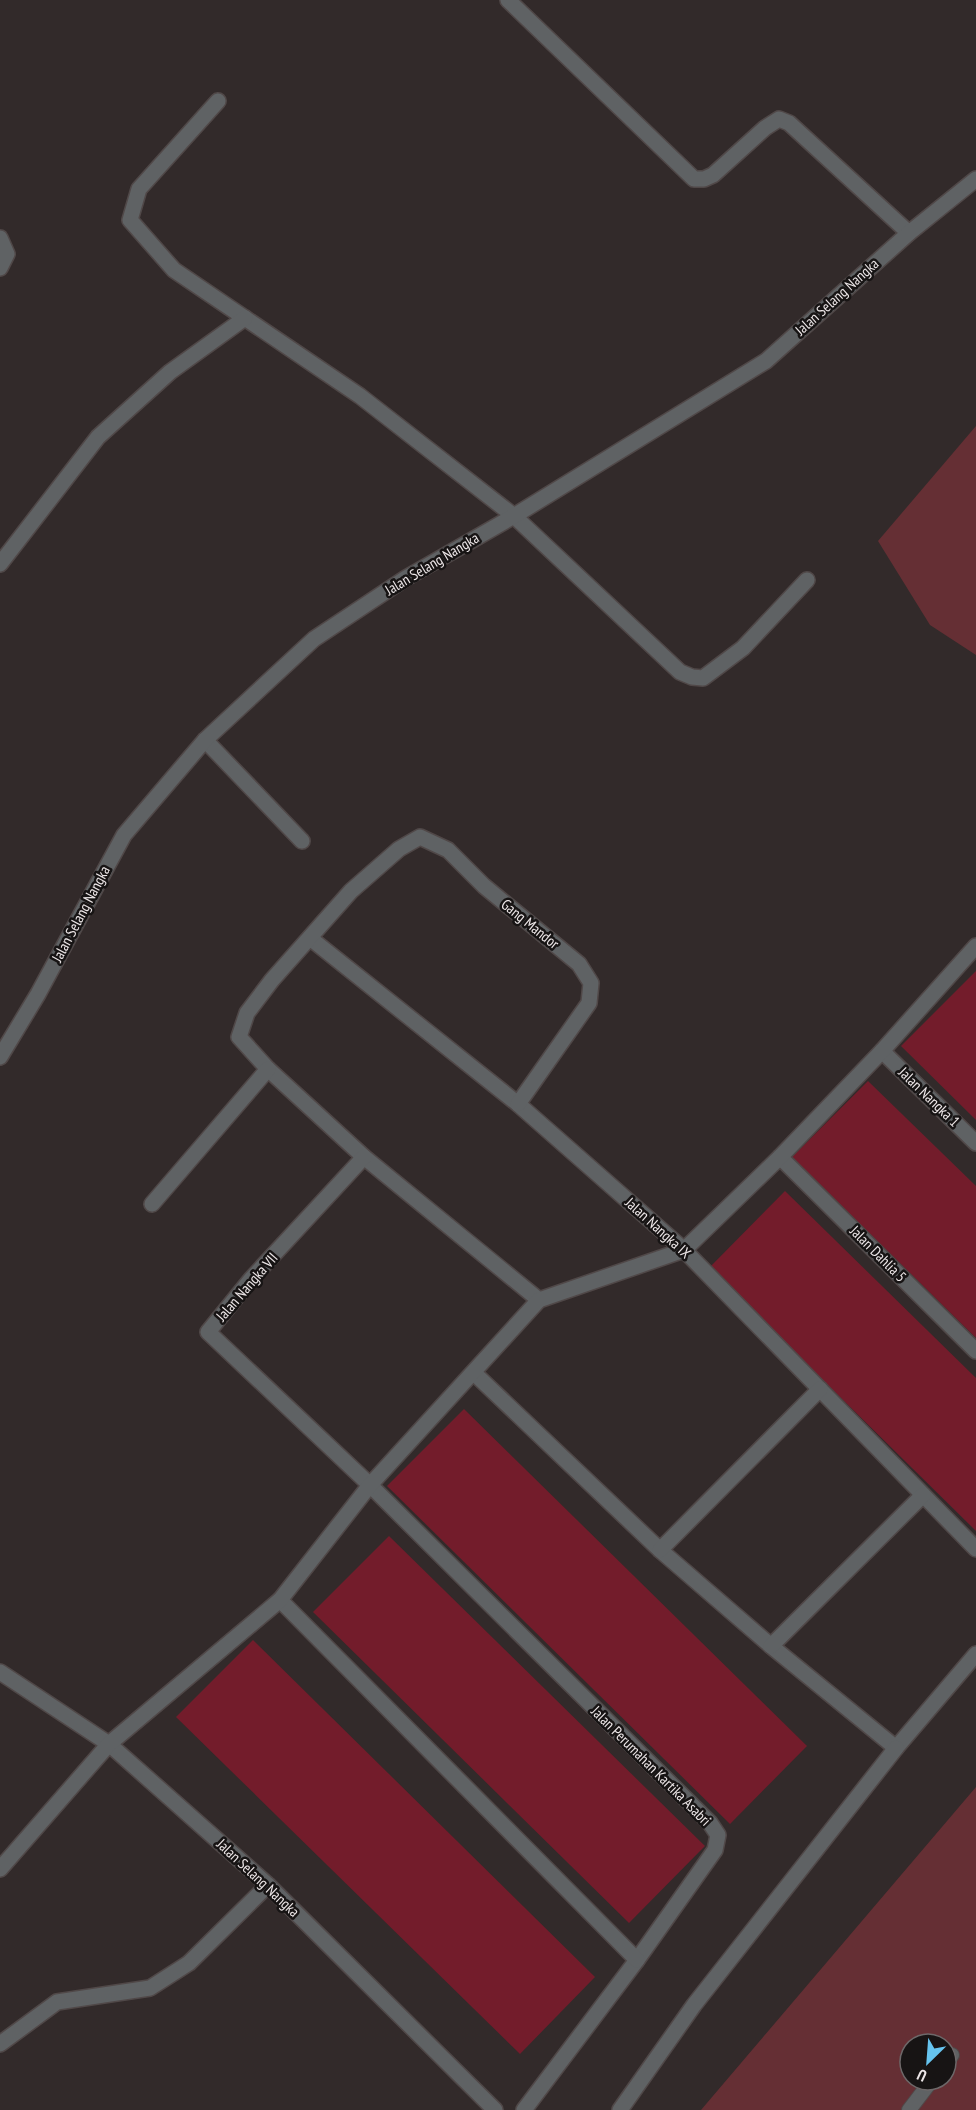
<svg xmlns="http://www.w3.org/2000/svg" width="976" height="2110" viewBox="0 0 976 2110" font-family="'PT Sans Narrow',sans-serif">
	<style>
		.green { fill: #652f34; fill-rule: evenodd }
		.building { fill: #731c2b }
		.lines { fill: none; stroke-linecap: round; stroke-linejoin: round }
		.lane-casing { stroke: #504848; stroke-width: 16 }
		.street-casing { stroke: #504848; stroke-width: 18 }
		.lane { stroke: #5f6264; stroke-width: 14 }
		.street { stroke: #5f6264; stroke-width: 15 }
		.labels { text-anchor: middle; stroke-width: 5; stroke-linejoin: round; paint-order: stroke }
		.street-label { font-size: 15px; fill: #ede7e8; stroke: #171414 }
	</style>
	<rect width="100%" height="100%" fill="#322a2a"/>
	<g class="green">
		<polygon points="976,426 976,655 930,625 878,541"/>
		<path d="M976,1787V2110H701ZM910,2044H946V2080H910Z"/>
	</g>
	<g class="building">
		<polygon points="976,971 976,1120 901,1046"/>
		<polygon points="868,1081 976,1186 976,1338 792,1157"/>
		<polygon points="785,1191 976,1378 976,1531 709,1268"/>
		<polygon points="464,1409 807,1746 730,1824 387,1486"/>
		<polygon points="389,1536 705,1846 629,1923 313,1612"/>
		<polygon points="253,1640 595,1977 520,2054 176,1717"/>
	</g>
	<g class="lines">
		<defs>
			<g id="lane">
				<polyline points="946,2062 952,2055"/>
				<polyline points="909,2110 932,2080"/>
			</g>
			<g id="street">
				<polyline points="508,0 694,179 704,179 713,175 765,128 779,119 789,123 909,233"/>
				<polyline points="218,101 139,189 130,220 174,270 360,396 514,516 680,672 692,677 703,678 743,648 807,580"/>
				<polyline points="0,238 7,254 0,268"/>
				<polyline points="0,564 98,437 170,372 245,318"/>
				<polyline points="205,740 302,841"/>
				<polyline points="310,938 518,1104 684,1250 976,1549"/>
				<polyline points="882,1051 976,1143"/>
				<polyline points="0,1057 38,994 124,835 205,740 314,639 406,578 514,516 766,361 909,233 976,179"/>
				<polyline points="518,1104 589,1003 591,983 579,964 484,886 448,850 420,837 399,849 351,891 272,980 247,1013 239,1037 268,1069 364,1157 539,1300"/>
				<polyline points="364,1157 252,1278 208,1332 370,1485 710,1823 718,1835 715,1850 637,1960 524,2110"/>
				<polyline points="780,1157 976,1351"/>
				<polyline points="152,1204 268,1069"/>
				<polyline points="474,1373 660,1550 771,1646 896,1748 976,1654"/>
				<polyline points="660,1550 820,1389"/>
				<polyline points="280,1600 637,1960"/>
				<polyline points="771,1646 923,1495"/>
				<polyline points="0,1672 109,1744 268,1885 495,2110"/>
				<polyline points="0,1869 109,1744 280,1600 370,1485 539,1300 684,1250 780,1157 882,1051 976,946"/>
				<polyline points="0,2044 57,2002 150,1988 189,1963 268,1885"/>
				<polyline points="620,2110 694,2005 896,1748"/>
			</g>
		</defs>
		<use href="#lane" class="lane-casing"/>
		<use href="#street" class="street-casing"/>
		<use href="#lane" class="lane"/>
		<use href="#street" class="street"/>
	</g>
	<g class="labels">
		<g class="street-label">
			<text transform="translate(837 297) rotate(-42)" y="5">Jalan Selang Nangka</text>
			<text transform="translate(432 564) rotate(-31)" y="5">Jalan Selang Nangka</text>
			<text transform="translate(81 914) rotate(-62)" y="5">Jalan Selang Nangka</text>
			<text transform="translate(530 924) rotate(39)" y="5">Gang Mandor</text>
			<text transform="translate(929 1097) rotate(44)" y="5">Jalan Nangka 1</text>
			<text transform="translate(658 1228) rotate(42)" y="5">Jalan Nangka IX</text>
			<text transform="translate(878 1254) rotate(45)" y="5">Jalan Dahlia 5</text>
			<text transform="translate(247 1287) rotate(-49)" y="5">Jalan Nangka VII</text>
			<text transform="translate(651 1766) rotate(45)" y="5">Jalan Perumahan Kartika Asabri</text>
			<text transform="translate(258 1878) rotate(43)" y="5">Jalan Selang Nangka</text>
		</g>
	</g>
	<g transform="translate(928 2062) rotate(205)"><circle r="28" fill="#171414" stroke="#6d6869" stroke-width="1.5"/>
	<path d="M0-4.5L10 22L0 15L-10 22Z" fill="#66c4ef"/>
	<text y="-9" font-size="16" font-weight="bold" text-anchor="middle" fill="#ede7e8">U</text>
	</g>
</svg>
